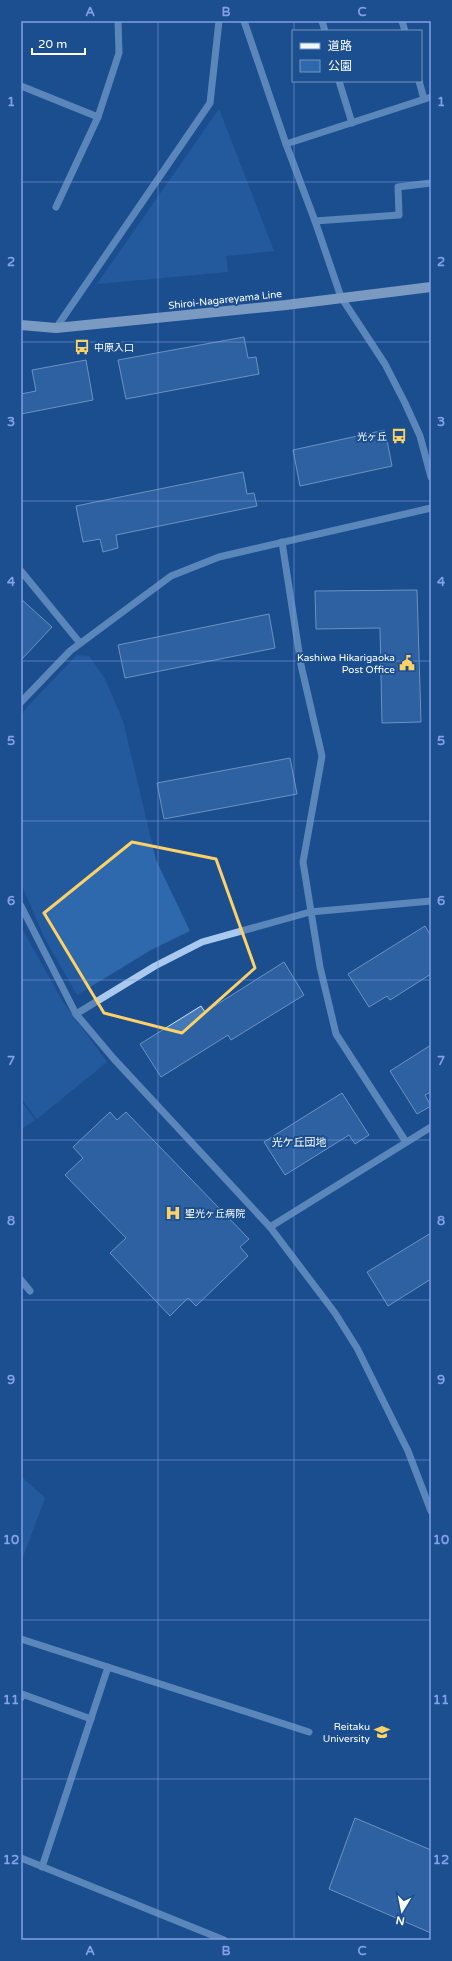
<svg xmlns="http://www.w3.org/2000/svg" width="452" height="1961" viewBox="0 0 452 1961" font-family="'Varela Round','Noto Sans JP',sans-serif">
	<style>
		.green { fill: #2e69ad }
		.building { fill: #4478b7; stroke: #cfe3fa }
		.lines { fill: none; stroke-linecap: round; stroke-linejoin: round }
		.minor { stroke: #a9c9ee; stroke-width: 7 }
		.major { stroke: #f0f6ff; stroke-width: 10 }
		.marked { fill: none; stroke: #ffd166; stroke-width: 3; stroke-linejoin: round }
		.grid { fill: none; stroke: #839eea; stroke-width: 1; stroke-opacity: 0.55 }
		.labels { text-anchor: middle; stroke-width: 4; stroke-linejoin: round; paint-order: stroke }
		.street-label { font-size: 10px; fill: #fff; stroke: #1b4f8f }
		.poi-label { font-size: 10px; fill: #fff; stroke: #1b4f8f; text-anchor: end }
		.neighbourhood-label { font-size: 11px; fill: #fff; stroke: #1b4f8f }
		.neatline { fill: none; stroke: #839eea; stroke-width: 1.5 }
		.grid-label { font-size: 13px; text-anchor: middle; font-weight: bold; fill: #839eea }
	</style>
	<rect width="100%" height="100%" fill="#1b4f8f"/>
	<g class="green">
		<polygon points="219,109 274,251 226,256 228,272 97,284"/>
		<polygon points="77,655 89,656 105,679 123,721 156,860 190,931 151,950 77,995 44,937 21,883 21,716 29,705"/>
		<polygon points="21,927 63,1002 107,1062 37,1119 21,1098"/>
		<polygon points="21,1101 35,1120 21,1129"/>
		<polygon points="21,1476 45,1498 21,1562"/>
	</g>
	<g class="building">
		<polygon points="244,337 248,358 256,357 259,374 126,399 118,360"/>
		<polygon points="86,360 93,400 21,414 21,394 36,391 32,370"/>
		<polygon points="385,430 392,466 300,486 293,450"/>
		<polygon points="243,472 247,494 254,493 257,506 116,535 118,548 103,552 100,539 83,542 76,506"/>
		<polygon points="417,590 421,722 382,723 380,628 316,629 315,591"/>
		<polygon points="21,599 52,627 21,660"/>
		<polygon points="269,614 275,648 125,678 118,645"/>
		<polygon points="290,758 297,794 164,819 157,783"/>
		<polygon points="425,926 431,936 431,974 390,1000 387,996 369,1007 348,974"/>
		<polygon points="284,962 304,995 231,1040 228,1035 161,1077 140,1044 201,1006 205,1012"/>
		<polygon points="431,1045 431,1092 425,1095 431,1106 417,1114 390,1071"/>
		<polygon points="342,1093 369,1135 355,1144 349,1135 285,1175 264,1142"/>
		<polygon points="110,1112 117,1120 126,1112 249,1239 240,1247 248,1256 196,1306 188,1298 170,1316 110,1253 126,1238 65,1175 83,1158 73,1147"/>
		<polygon points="431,1233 431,1279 388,1306 367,1272"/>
		<polygon points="355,1818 431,1850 431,1933 329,1889"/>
	</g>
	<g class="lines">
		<g class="minor">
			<polyline points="244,21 286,144 315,221 341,297 385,364 405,403 420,436 431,477"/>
			<polyline points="322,21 325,31"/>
			<polyline points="402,21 405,31"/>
			<polyline points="339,81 352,123"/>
			<polyline points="419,81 424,99"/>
			<polyline points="21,86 98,117 56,207"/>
			<polyline points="98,117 119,53 118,21"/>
			<polyline points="286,144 431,97"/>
			<polyline points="315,221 399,215 398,187 431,183"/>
			<polyline points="56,328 210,103 219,21"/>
			<polyline points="282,542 301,665 322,756 303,862 320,967 336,1034 406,1142"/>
			<polyline points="21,571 80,643"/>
			<polyline points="21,702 70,651 171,576 219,557 431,508"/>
			<polyline points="21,906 76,1014 114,1059 270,1227 335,1313 357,1348 408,1451 431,1511"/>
			<polyline points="76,1014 155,966 202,942 310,912 431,901"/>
			<polyline points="270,1227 431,1127"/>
			<polyline points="21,1280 30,1291"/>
			<polyline points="21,1639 309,1732"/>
			<polyline points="21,1698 22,1694 91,1719"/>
			<polyline points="21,1858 224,1940"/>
			<polyline points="42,1867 108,1667"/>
		</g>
		<polyline class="major" points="21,325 56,328 286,305 431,287"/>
	</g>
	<path d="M0 0H452V1961H0ZM132,842L216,859L255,968L182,1033L104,1013L44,913Z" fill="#1b4f8f" fill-opacity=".55" fill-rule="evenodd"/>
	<path class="marked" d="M132,842L216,859L255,968L182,1033L104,1013L44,913Z"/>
	<path class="grid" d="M158,21V1940M294,21V31M294,81V1940M21,182H431M21,342H431M21,501H431M21,661H431M21,821H431M21,980H431M21,1140H431M21,1300H431M21,1460H431M21,1620H431M21,1779H431"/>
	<defs>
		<symbol id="bus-bare" viewBox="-9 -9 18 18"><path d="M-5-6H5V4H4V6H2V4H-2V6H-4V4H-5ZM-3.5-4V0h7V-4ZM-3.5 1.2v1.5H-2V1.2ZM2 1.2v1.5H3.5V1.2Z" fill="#ffd166" stroke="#1b4f8f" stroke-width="2.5" paint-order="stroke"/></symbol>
		<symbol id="civic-bare" viewBox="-9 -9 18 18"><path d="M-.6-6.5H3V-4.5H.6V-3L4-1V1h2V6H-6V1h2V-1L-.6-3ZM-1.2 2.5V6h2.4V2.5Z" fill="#ffd166" stroke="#1b4f8f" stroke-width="2.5" paint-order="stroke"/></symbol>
		<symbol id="hospital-bare" viewBox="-9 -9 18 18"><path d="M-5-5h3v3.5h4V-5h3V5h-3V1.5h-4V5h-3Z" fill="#ffd166" stroke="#1b4f8f" stroke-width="2.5" paint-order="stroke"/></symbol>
		<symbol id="university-bare" viewBox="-9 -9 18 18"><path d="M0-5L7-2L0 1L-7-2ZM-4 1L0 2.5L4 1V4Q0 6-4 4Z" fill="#ffd166" stroke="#1b4f8f" stroke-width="2.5" paint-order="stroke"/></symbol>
	</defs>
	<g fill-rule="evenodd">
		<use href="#bus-bare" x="71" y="336" width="22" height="22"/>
		<use href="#bus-bare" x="388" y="425" width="22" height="22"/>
		<use href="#civic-bare" x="396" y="652" width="22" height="22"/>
		<use href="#hospital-bare" x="162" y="1202" width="22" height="22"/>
		<use href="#university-bare" x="371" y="1721" width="22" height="22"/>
	</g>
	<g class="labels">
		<g class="street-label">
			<text transform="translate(225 299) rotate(-6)" y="4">Shiroi-Nagareyama Line</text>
		</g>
		<g class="poi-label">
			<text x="94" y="351" text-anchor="start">中原入口</text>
			<text x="387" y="440">光ヶ丘</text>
			<text x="395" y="661">Kashiwa Hikarigaoka<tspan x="395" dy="12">Post Office</tspan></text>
			<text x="185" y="1217" text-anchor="start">聖光ヶ丘病院</text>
			<text x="370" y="1730">Reitaku<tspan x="370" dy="12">University</tspan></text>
		</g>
		<g class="neighbourhood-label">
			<text x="299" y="1146">光ケ丘団地</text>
		</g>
	</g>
	<rect width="452" height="1961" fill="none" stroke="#1b4f8f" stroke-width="44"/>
	<rect x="292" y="30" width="130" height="52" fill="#1b4f8f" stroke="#7695bc"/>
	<rect x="300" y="43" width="20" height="6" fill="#f0f6ff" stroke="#7695bc"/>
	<text x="328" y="50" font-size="12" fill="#ffffff">道路</text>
	<rect x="300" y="60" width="20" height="12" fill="#2e69ad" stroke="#7695bc"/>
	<text x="328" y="70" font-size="12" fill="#ffffff">公園</text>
	<g transform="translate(402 1911) rotate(190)" stroke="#1b4f8f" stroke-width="3" paint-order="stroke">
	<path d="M0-3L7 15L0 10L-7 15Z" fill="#ffffff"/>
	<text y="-6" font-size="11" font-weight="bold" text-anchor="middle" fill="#ffffff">N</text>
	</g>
	<path d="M32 48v6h53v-6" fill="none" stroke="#ffffff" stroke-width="2"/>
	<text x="38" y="48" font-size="12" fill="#ffffff" stroke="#1b4f8f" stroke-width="3" paint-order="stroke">20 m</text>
	<rect x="22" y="22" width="408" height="1917" class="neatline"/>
	<g class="grid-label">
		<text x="90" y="16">A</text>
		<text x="226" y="16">B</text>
		<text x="362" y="16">C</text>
		<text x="11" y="106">1</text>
		<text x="441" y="106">1</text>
		<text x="11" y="266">2</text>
		<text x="441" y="266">2</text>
		<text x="11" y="426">3</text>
		<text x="441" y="426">3</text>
		<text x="11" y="586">4</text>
		<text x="441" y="586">4</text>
		<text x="11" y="745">5</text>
		<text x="441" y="745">5</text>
		<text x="11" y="905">6</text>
		<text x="441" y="905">6</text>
		<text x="11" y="1065">7</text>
		<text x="441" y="1065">7</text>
		<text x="11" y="1225">8</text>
		<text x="441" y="1225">8</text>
		<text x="11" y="1384">9</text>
		<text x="441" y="1384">9</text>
		<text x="11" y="1544">10</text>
		<text x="441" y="1544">10</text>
		<text x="11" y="1704">11</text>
		<text x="441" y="1704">11</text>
		<text x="11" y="1864">12</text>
		<text x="441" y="1864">12</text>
		<text x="90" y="1955">A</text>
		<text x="226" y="1955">B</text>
		<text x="362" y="1955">C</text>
	</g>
</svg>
